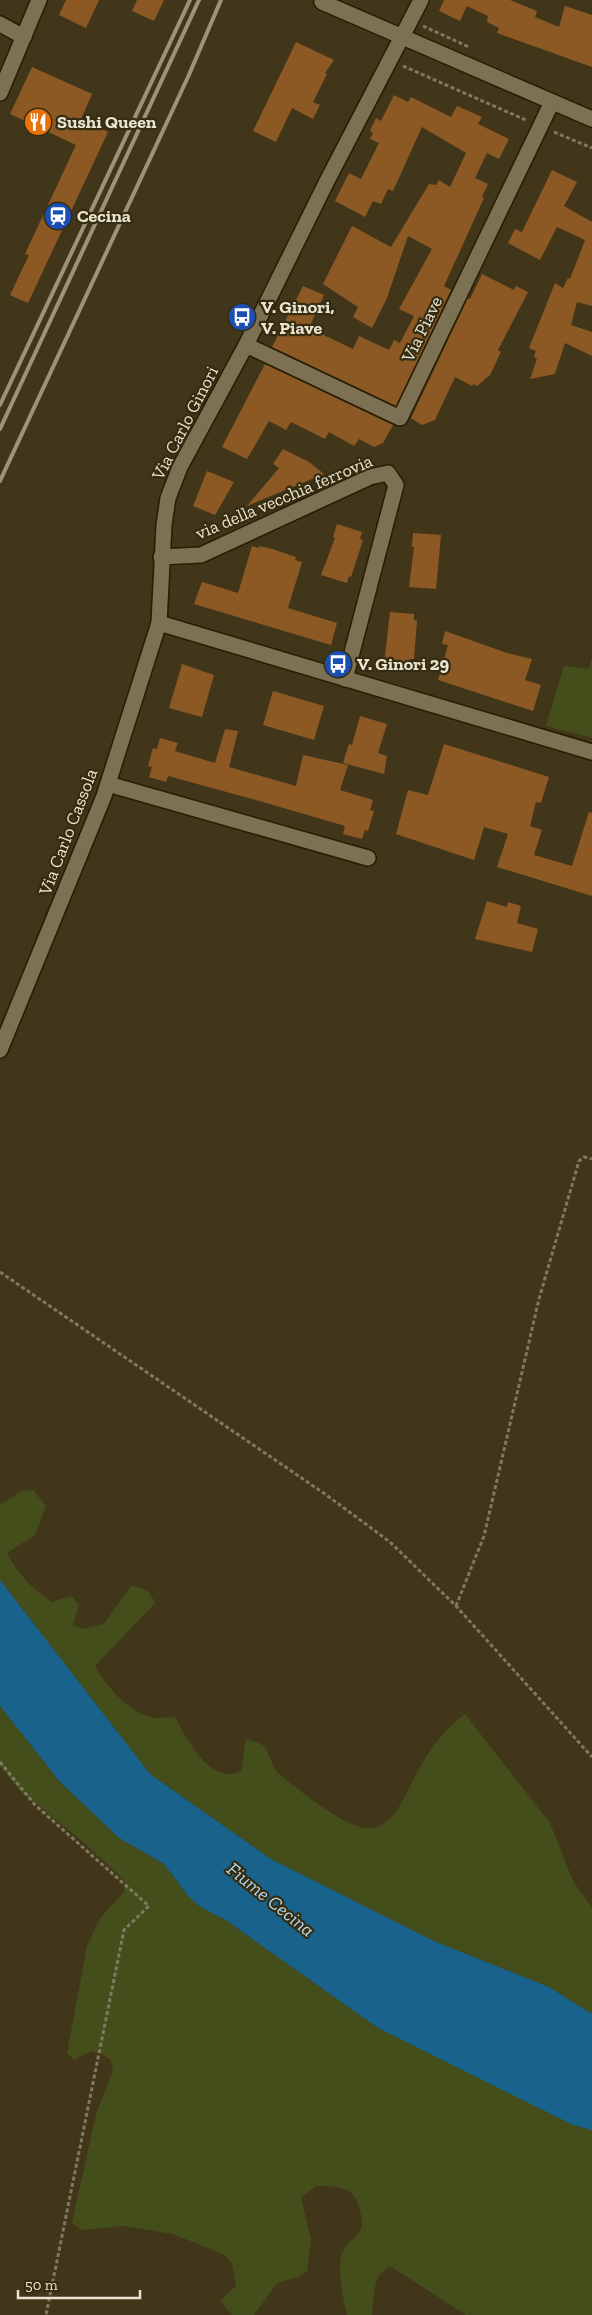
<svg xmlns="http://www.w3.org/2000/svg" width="592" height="2315" viewBox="0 0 592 2315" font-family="'Zilla Slab',serif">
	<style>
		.green { fill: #444e1b }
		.water { fill: #18628b }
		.building { fill: #8c5924 }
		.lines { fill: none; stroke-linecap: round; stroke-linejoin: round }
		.minor-casing { stroke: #271d01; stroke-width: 18 }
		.path { stroke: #817861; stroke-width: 3; stroke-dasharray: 4 2.5; stroke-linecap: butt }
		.minor { stroke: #7d7153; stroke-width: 15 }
		.rail { stroke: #9c937d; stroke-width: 4 }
		.labels { text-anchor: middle; stroke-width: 4.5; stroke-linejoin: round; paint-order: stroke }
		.poi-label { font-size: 18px; font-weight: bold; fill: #eae4d3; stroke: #362c0f; text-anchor: start }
		.street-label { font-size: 18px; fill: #eae4d3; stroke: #362c0f }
		.water-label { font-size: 19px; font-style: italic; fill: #b2dbf9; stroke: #362c0f }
	</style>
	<rect width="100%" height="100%" fill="#41361a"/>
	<g class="green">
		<polygon points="592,657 592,738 546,726 564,666 589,669"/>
		<path d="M33,1490L46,1506L35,1535L7,1553C18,1574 32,1589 52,1602L71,1596L79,1605L73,1625L83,1629L104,1624L131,1586C145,1587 150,1591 155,1603L95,1666C105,1685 129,1712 150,1717C157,1719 167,1717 175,1717C184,1735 206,1776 230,1774C233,1774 238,1772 241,1771L246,1738L265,1746C269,1753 271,1764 276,1770C282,1779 322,1807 333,1814C393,1854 399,1800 423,1762C434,1743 447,1727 465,1714L550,1823L573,1881L592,1908V2014L549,1987L434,1941L271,1859L150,1774L0,1580V1505L22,1491Z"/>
		<path d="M0,1706L60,1782L119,1838L164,1864L188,1896L199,1906L227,1921L378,2028L573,2125L592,2130V2315H466L390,2266C372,2276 374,2296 372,2315H347C343,2297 338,2276 341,2257C343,2245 352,2242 359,2233C362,2229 363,2220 361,2215C355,2185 343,2187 316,2186L301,2198L311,2239L307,2271L298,2277L277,2283L254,2315H232L220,2301L236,2286L232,2264L225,2255L173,2234L124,2226L81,2230L72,2223L96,2114L113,2071L111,2060L102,2054L92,2051L74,2060L67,2053L87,1946L101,1917L124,1892L125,1881L83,1842L19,1790L0,1766Z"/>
	</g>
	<polygon class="water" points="0,1580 150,1774 271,1859 434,1941 549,1987 592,2014 592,2130 573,2125 378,2028 227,1921 199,1906 188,1896 164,1864 119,1838 60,1782 0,1706"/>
	<g class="building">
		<polygon points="66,0 99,0 86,28 59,15"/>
		<polygon points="137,0 164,0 154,21 132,11"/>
		<polygon points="444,0 510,0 537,11 535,17 559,27 565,6 592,15 592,67 497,33 499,28 487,22 488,16 467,6 460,21 439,11"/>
		<polygon points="296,42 334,60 325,73 327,74 313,102 320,105 313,119 292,108 276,142 253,131"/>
		<polygon points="32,67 92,94 81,119 108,132 28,303 10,295 29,255 25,254 76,145 10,114"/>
		<polygon points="394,95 408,102 411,97 451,117 457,106 482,117 478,124 509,139 499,159 487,153 475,178 488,184 482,197 484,198 444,286 451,290 396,406 272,347 303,286 324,295 309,328 353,349 359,336 389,350 394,340 400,343 414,316 399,309 432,249 408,236 387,298 372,328 353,317 358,307 323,284 352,226 391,247 429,184 436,185 439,180 450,187 466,153 422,127 393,191 388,189 381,204 373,201 365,217 335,201 349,173 361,179 379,143 370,139 373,133 370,131 376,118 381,121"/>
		<polygon points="552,170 577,182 564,206 592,222 592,306 577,302 571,325 592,332 592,356 565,343 555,374 530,379 537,359 534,357 536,351 529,348 555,283 563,288 568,278 570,279 585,240 557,227 540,260 508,243 515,229 522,232"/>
		<polygon points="482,274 514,290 516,286 528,292 498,350 501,352 490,375 477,386 474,384 472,386 455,377 435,420 422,425 411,418 468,298 470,299"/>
		<polygon points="265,364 393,425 383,443 374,447 359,439 354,446 329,432 325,439 291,422 286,430 269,421 247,459 222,447"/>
		<polygon points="283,449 309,462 324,474 247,506 279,468 273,464"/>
		<polygon points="207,471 234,482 215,515 193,506"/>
		<polygon points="337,524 362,532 360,539 363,540 351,577 349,576 347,583 321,575 335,538 333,537"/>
		<polygon points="413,533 441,535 436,589 409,587 414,547 412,547"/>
		<polygon points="252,546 259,548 259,546 272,549 296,557 295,560 302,562 288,608 337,623 331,645 194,604 202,582 238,593"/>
		<polygon points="390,612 414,614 414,620 417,621 414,659 410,659 410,666 384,664"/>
		<polygon points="445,631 507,653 532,659 525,680 541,685 533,711 438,680 448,645 442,644"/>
		<polygon points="182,664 214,675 202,717 169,708"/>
		<polygon points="273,691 324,706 314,740 263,725"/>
		<polygon points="360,716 387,724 378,753 387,756 384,774 343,763 349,744 352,745"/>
		<polygon points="225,729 238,731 229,767 296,786 303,755 348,765 340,790 373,800 370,810 374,811 368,831 365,830 362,839 343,834 345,826 263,802 168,776 166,782 149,777 152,767 148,766 153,748 157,749 160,738 178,743 175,751 215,763"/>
		<polygon points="444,744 549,777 541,803 536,802 530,826 542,830 534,855 572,866 589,812 592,813 592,896 497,867 508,834 484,827 474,860 396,834 408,790 428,795"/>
		<polygon points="487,901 507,907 508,902 521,906 517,923 538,929 532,952 475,939"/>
	</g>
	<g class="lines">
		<defs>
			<g id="minor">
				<polyline points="322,2 592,119"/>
				<polyline points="0,24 24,37"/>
				<polyline points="0,93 39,0"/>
				<polyline points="246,345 400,418 552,102"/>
				<polyline points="161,557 201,555 370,477 388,473 396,485 345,679"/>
				<polyline points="159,623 592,752"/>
				<polyline points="108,784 368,858"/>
				<polyline points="0,1050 104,796 159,623 164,525 168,498 180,467 246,345 327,181 421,0"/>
			</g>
		</defs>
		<use href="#minor" class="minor-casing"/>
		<g class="path">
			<polyline points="423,26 469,47"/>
			<polyline points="403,66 528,121"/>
			<polyline points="554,132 592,148"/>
			<polyline points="0,1272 325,1494 390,1542 456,1606 592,1757"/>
			<polyline points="456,1606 484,1536 539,1299 579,1161 584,1157 592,1159"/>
			<polyline points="0,1762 35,1805 149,1906 124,1930 46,2315"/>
		</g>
		<use href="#minor" class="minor"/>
		<g class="rail">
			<polyline points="0,405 190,0"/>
			<polyline points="0,429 199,0"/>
			<polyline points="0,481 188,77 221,0"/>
		</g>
	</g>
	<defs>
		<symbol id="restaurant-disc" viewBox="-11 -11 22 22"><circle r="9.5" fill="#e8710a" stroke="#362c0f"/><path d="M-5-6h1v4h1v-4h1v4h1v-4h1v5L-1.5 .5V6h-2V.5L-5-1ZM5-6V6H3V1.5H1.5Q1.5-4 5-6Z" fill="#fff"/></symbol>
		<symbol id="station-disc" viewBox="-11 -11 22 22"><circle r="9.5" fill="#1a4fb4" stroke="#362c0f"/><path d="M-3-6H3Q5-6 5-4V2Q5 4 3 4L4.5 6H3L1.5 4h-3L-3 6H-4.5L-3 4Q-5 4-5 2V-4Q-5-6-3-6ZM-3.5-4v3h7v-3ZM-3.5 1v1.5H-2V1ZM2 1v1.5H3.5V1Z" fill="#fff"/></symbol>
		<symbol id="bus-disc" viewBox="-11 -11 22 22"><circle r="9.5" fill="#1a4fb4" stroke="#362c0f"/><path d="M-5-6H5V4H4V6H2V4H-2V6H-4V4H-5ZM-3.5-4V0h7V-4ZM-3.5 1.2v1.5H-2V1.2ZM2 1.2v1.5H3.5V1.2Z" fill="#fff"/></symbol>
	</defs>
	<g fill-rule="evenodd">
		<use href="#restaurant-disc" x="22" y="106" width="32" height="32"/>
		<use href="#station-disc" x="42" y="200" width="32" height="32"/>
		<use href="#bus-disc" x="226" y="301" width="32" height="32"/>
		<use href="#bus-disc" x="322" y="648" width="32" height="32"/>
	</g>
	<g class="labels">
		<g class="poi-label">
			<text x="57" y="128">Sushi Queen</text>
			<text x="77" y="222">Cecina</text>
			<text x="261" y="313">V. Ginori,<tspan x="261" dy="21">V. Piave</tspan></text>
			<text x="357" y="670">V. Ginori 29</text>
		</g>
		<g class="street-label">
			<text transform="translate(422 329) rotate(-64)" y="6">Via Piave</text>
			<text transform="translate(185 423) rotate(-63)" y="6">Via Carlo Ginori</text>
			<text transform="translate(284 497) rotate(-23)" y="6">via della vecchia ferrovia</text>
			<text transform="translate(68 832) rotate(-69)" y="6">Via Carlo Cassola</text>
		</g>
		<g class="water-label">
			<text transform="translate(271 1899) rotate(39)" y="7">Fiume Cecina</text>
		</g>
	</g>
	<path d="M18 2290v8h122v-8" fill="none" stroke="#eae4d3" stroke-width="2.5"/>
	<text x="25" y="2290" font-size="15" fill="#eae4d3" stroke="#362c0f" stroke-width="4" paint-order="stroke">50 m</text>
</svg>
